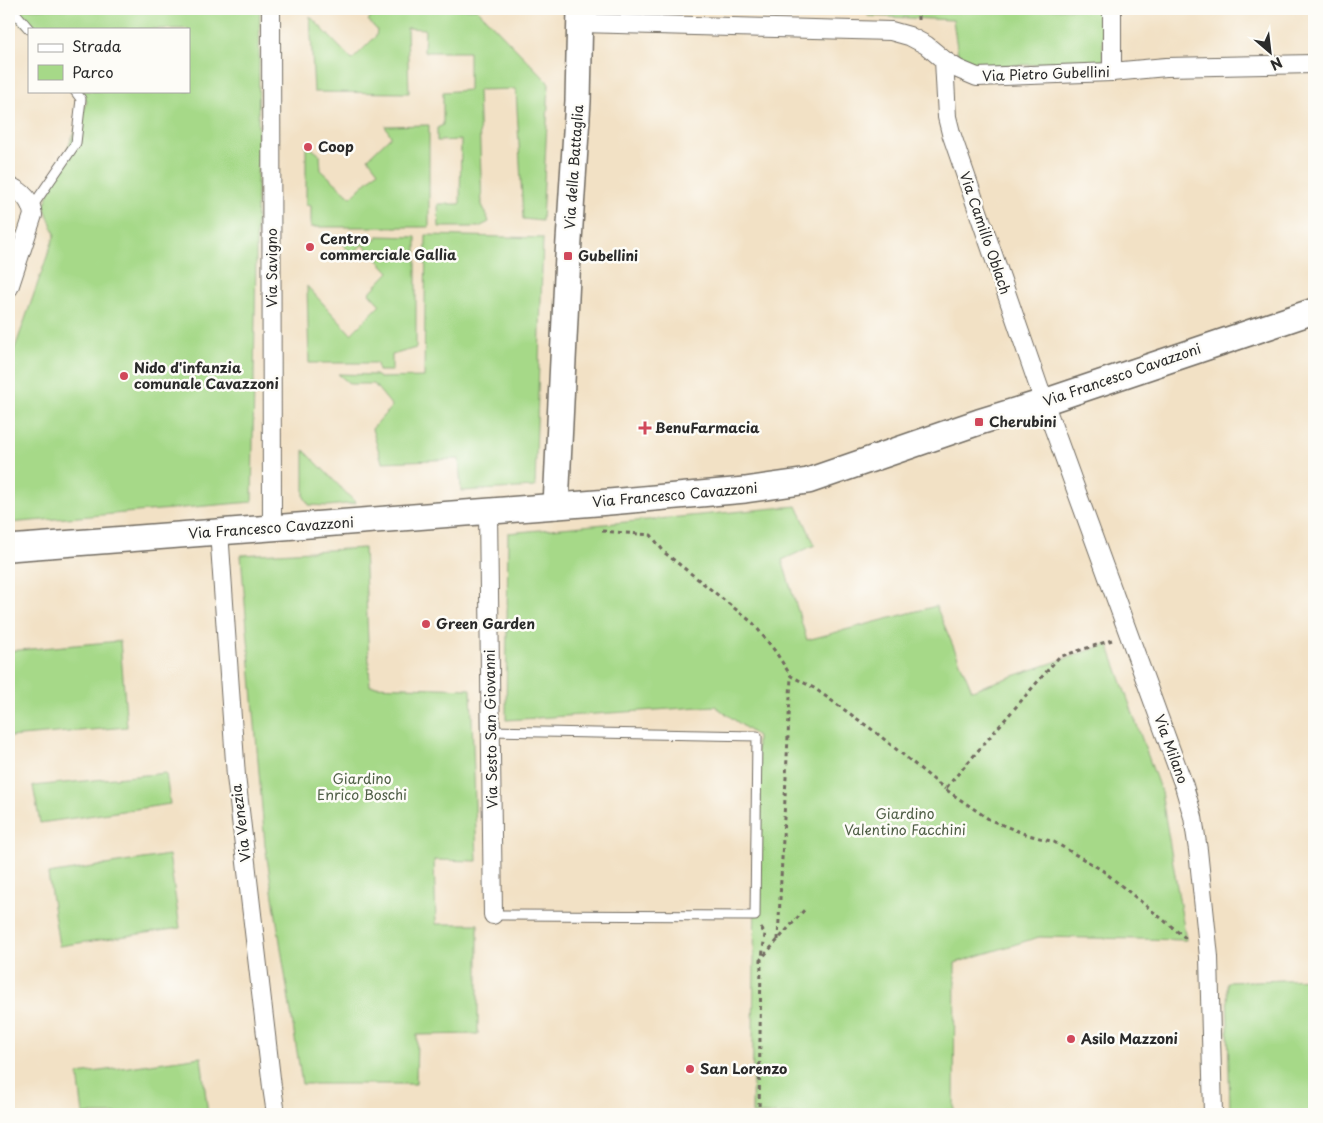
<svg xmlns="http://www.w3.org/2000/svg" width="1323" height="1123" viewBox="0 0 1323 1123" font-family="'Playpen Sans',sans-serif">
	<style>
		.green { fill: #a6d988; stroke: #68825a }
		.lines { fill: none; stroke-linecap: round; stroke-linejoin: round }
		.lane-casing { stroke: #716b61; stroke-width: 11 }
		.street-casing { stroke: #716b61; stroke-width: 20 }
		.secondary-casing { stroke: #716b61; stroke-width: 28 }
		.path { stroke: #716b61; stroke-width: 3; stroke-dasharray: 4 4; stroke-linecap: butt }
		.lane { stroke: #fff; stroke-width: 9 }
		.street { stroke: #fff; stroke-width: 18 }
		.secondary { stroke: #fff; stroke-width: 25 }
		.poi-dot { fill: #d1495b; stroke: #fdfcf7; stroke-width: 2 }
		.labels { text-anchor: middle; stroke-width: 5; stroke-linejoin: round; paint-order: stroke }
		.street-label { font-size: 14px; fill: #2b2b2b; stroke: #fdfcf7 }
		.poi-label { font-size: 14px; font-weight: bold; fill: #2b2b2b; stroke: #fdfcf7; text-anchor: start }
		.park-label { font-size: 14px; fill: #505f47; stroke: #fdfcf7 }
	</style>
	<rect width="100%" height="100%" fill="#fdfcf7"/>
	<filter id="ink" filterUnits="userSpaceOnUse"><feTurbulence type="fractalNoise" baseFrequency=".02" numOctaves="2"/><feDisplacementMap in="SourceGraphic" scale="10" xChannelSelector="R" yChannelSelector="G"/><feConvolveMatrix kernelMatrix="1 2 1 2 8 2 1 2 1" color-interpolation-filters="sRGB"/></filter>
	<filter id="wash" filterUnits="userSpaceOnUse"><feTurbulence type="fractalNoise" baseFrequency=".0096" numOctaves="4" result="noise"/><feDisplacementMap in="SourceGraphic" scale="20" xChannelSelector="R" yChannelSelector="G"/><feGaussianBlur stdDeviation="1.12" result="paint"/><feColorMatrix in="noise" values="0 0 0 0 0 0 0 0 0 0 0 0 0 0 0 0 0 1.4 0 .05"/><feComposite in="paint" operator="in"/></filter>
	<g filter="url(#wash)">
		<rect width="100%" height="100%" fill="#f2e1c5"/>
		<g class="green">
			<polygon points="9,9 260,9 252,502 9,523 9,365 55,234 44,206 87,101 80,91 189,91 189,29 29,29 11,17 9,17"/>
			<polygon points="380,9 477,9 549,83 542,221 523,219 516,89 478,90 482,205 486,213 489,222 479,227 439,227 438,204 460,204 461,140 437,141 437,128 443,125 443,92 469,90 469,52 424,52 425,29 407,28 409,93 314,92 310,16 352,60 376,36 377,30 368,20"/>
			<polygon points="867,9 1103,9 1103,63 976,66 958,55 953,20 868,16"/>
			<polygon points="429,125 429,227 311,227 311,206 306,205 306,144 320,155 321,170 351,197 378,171 368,158 391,136 385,126"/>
			<polygon points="426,235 543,238 535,487 461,491 459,459 382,462 372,429 392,406 374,384 350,384 338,374 375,375 380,378 424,377"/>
			<polygon points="377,236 416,237 416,348 392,355 392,371 378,371 377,363 309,363 307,286 351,334 380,305 369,293 389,272 363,244 352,255 337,237 377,240"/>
			<polygon points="304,450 356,503 328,506 309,505 304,497"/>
			<polygon points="797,506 815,545 782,560 807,640 936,606 972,690 1108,644 1161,792 1186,940 1039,937 955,963 954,1114 752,1114 757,736 715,706 506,720 508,533"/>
			<polygon points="364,548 370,686 471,689 477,861 434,860 436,924 478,924 478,1034 417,1035 416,1084 302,1084 265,845 241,555"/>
			<polygon points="120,641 127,727 9,737 9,651"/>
			<polygon points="166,773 170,804 40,823 33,786"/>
			<polygon points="169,855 180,928 59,946 48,874"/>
			<polygon points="1314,979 1314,1114 1230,1114 1227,982"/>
			<polygon points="201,1057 208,1114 83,1114 78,1074"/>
		</g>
	</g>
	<g filter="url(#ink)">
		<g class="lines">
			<defs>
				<g id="lane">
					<polyline points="12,9 29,29"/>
					<polyline points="32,207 76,143 81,99 75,91"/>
					<polyline points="491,731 757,736 755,916 493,915"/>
				</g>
				<g id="street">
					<polyline points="271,9 272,528"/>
					<polyline points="1112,9 1112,72"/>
					<polyline points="580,23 891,31 909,36 926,45 944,60 958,69 977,77 1112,72 1166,67 1314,64"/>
					<polyline points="944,60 947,117 951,133 1044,402 1184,786 1193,817 1198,850 1209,957 1213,1114"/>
					<path d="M9,186C22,191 31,200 33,215L9,288"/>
					<polyline points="488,512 493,915"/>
					<polyline points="219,531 236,776 272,1087 276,1114"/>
				</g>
				<g id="secondary">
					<polyline points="556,506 568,256 578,101 580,9"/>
					<polyline points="9,548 609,502 745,490 808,481 979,422 1044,402 1314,311"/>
				</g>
			</defs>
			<use href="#lane" class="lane-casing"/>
			<use href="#street" class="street-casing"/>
			<use href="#secondary" class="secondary-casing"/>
			<g class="path">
				<polyline points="918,20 918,9"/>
				<polyline points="602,531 651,535 665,553 753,623 775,651 791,676 814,688 874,731 945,789"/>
				<polyline points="1112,640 1059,657 945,789 990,820 1025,834 1054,842 1102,870 1188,940"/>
				<polyline points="761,928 765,934 762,958"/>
				<polyline points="778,940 791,676"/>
				<polyline points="759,1114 761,959 806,908"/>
			</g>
			<use href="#lane" class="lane"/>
			<use href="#street" class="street"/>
			<use href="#secondary" class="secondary"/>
		</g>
	</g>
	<g class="poi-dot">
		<circle cx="308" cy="147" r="5"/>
		<circle cx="310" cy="247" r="5"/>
		<rect x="563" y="251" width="10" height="10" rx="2.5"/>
		<circle cx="124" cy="376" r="5"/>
		<rect x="974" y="417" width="10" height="10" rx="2.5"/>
		<path d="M642.5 420.5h5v5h5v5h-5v5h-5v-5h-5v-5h5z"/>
		<circle cx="426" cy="624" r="5"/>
		<circle cx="1071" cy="1039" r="5"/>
		<circle cx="690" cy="1069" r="5"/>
	</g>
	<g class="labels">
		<g class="street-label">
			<text transform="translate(1046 74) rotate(-2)" y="5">Via Pietro Gubellini</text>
			<text transform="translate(574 167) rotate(-86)" y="5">Via della Battaglia</text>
			<text transform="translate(985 233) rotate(71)" y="5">Via Camillo Oblach</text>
			<text transform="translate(272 268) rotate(-90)" y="5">Via Savigno</text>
			<text transform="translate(1122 375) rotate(-19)" y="5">Via Francesco Cavazzoni</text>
			<text transform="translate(675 495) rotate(-5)" y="5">Via Francesco Cavazzoni</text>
			<text transform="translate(271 528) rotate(-4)" y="5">Via Francesco Cavazzoni</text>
			<text transform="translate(491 729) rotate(-91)" y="5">Via Sesto San Giovanni</text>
			<text transform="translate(1171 749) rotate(70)" y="5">Via Milano</text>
			<text transform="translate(241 823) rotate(-97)" y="5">Via Venezia</text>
		</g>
		<g class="poi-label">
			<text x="318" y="152">Coop</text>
			<text x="320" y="244">Centro<tspan x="320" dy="16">commerciale Gallia</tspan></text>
			<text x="578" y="261">Gubellini</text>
			<text x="134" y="373">Nido d'infanzia<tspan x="134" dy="16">comunale Cavazzoni</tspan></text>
			<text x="989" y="427">Cherubini</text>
			<text x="655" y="433">BenuFarmacia</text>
			<text x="436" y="629">Green Garden</text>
			<text x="1081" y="1044">Asilo Mazzoni</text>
			<text x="700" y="1074">San Lorenzo</text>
		</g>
		<g class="park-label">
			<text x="362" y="784">Giardino<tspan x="362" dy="16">Enrico Boschi</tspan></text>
			<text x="905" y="819">Giardino<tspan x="905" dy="16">Valentino Facchini</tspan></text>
		</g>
	</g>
	<rect width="1323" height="1123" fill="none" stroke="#fdfcf7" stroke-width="30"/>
	<rect x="28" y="28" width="162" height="65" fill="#fdfcf7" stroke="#a9a8a5"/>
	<rect x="38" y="44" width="25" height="8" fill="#ffffff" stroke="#a9a8a5"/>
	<text x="72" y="52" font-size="15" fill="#2b2b2b">Strada</text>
	<rect x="38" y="65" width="25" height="15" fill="#a6d988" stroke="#a9a8a5"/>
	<text x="72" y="78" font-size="15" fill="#2b2b2b">Parco</text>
	<g transform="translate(1270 52) rotate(152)" stroke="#fdfcf7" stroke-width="4" paint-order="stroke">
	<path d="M0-4L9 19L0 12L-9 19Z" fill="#2b2b2b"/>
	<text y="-8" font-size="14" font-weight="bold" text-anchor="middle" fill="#2b2b2b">N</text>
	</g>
</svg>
